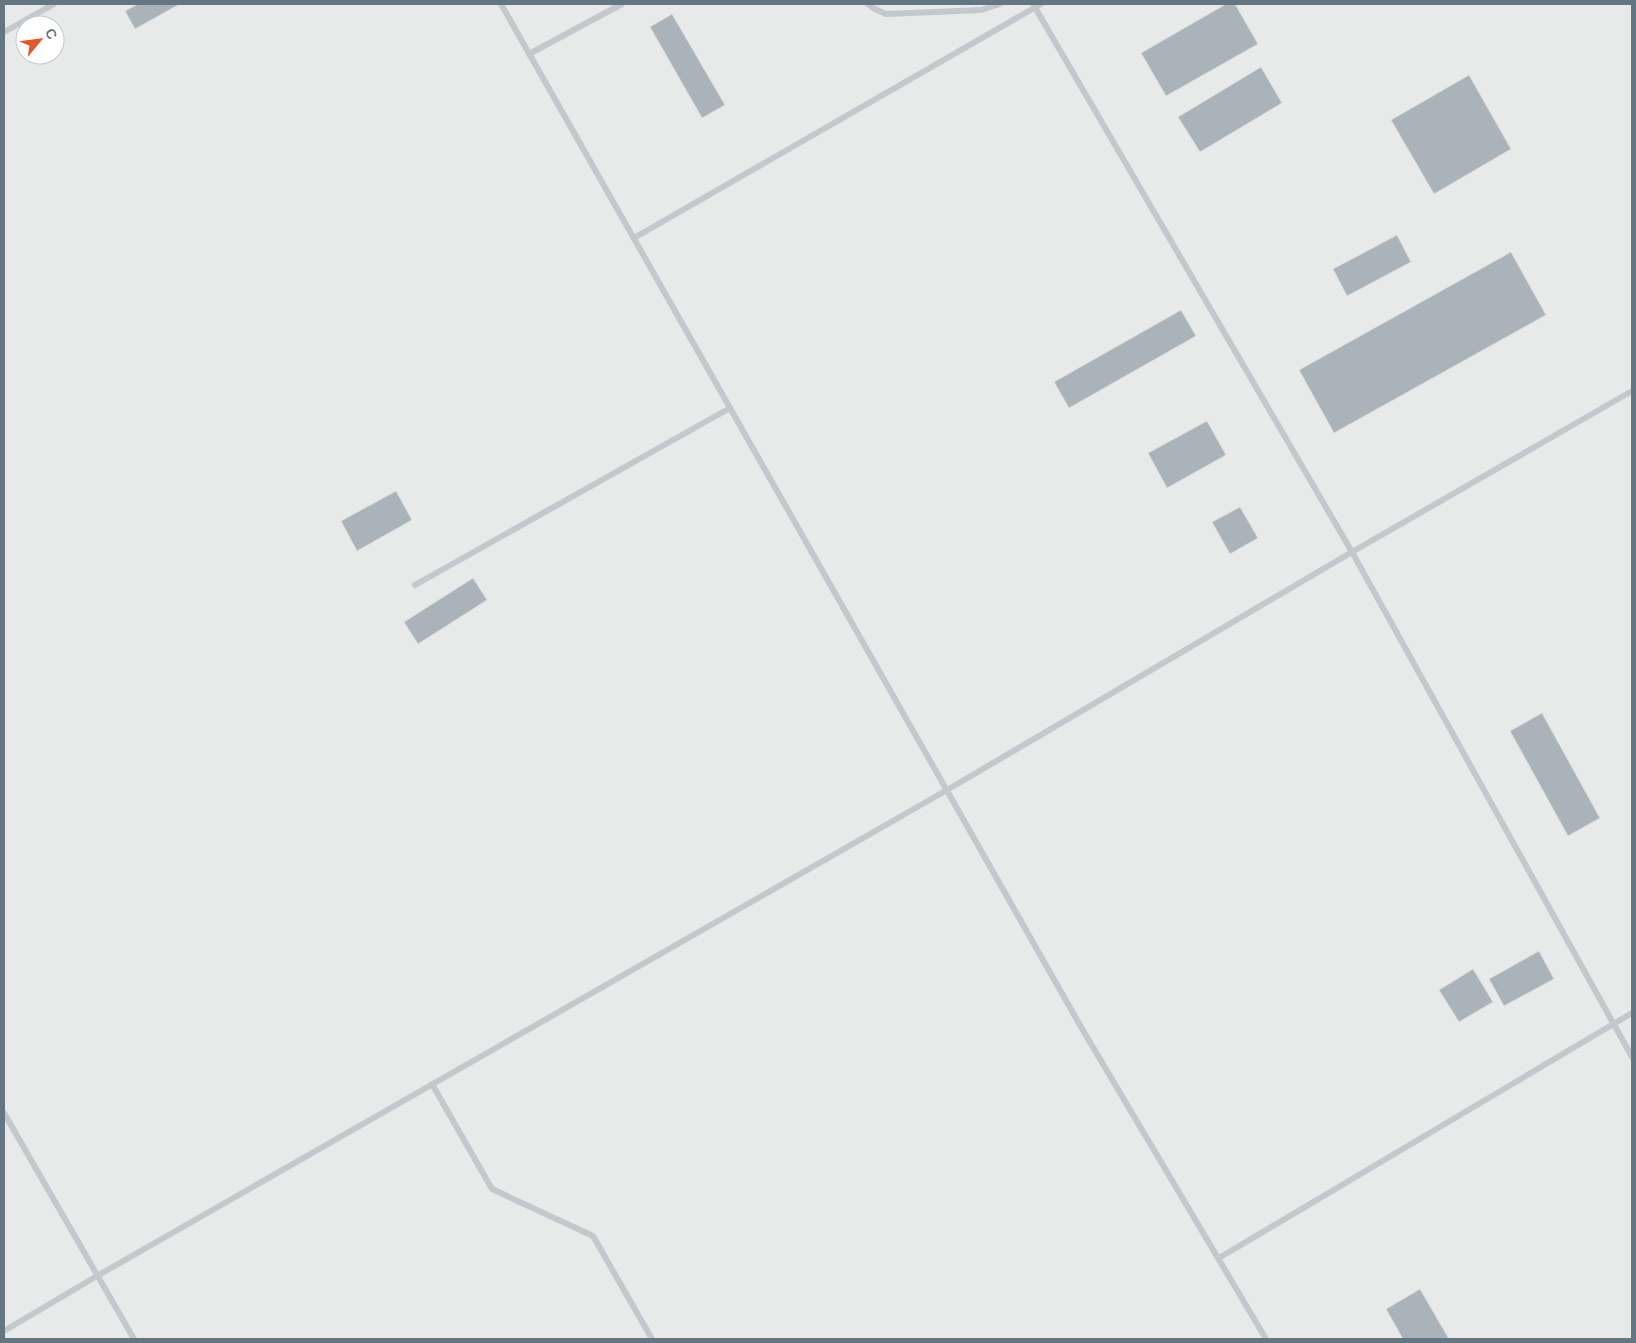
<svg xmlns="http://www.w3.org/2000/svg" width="1636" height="1343" viewBox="0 0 1636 1343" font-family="Helvetica,sans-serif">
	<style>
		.built { fill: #e8e9e9; fill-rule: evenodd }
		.building { fill: #aab3b9; stroke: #dcdcda }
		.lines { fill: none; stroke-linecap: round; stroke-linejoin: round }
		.service { stroke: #c3c8cc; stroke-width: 6 }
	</style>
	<rect width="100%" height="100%" fill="#fafaf8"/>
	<path class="built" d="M4,4H1632V1339H4ZM25,25H55V55H25Z"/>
	<g class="building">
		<polygon points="138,4 180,4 135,29 125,11"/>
		<polygon points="1226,4 1235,4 1258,44 1166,96 1141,53"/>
		<polygon points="672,14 725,105 702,118 650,27"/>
		<polygon points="1261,67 1282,103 1200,152 1178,117"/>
		<polygon points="1469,75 1511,149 1434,194 1391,120"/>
		<polygon points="1397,235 1411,262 1347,296 1333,269"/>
		<polygon points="1511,252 1546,315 1334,433 1299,370"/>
		<polygon points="1181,310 1196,336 1069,408 1054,382"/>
		<polygon points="1207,421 1226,455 1167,488 1148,453"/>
		<polygon points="396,491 412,520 357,551 341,521"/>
		<polygon points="1240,507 1258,538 1230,554 1212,522"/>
		<polygon points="473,578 487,600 418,644 404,622"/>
		<polygon points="1542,713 1600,818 1568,836 1510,731"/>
		<polygon points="1539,951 1554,979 1504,1006 1489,979"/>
		<polygon points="1473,969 1493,1002 1459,1022 1439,990"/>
		<polygon points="1420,1289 1449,1339 1403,1339 1386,1309"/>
	</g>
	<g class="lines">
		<g class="service">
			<polyline points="501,4 1081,1027 1266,1339"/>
			<polyline points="868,4 873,8 886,14 981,10 1000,4"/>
			<polyline points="1033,4 1352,552 1632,1057"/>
			<polyline points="4,32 54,4"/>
			<polyline points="529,54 622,4"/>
			<polyline points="634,238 1041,4"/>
			<polyline points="415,585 730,408"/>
			<polyline points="432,1084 492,1189 593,1236 652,1339"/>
			<polyline points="4,1113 134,1339"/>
			<polyline points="1219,1258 1632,1013"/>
			<polyline points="4,1331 97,1276 947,790 1352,552 1632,391"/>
		</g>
	</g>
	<rect width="1636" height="1343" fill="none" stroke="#657683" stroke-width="10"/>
	<g transform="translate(40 40) rotate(61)"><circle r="24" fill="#ffffff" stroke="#c1c8cd"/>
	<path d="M0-4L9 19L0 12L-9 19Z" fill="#e4572e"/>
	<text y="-8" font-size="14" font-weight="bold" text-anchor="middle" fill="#657683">С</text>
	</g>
</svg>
